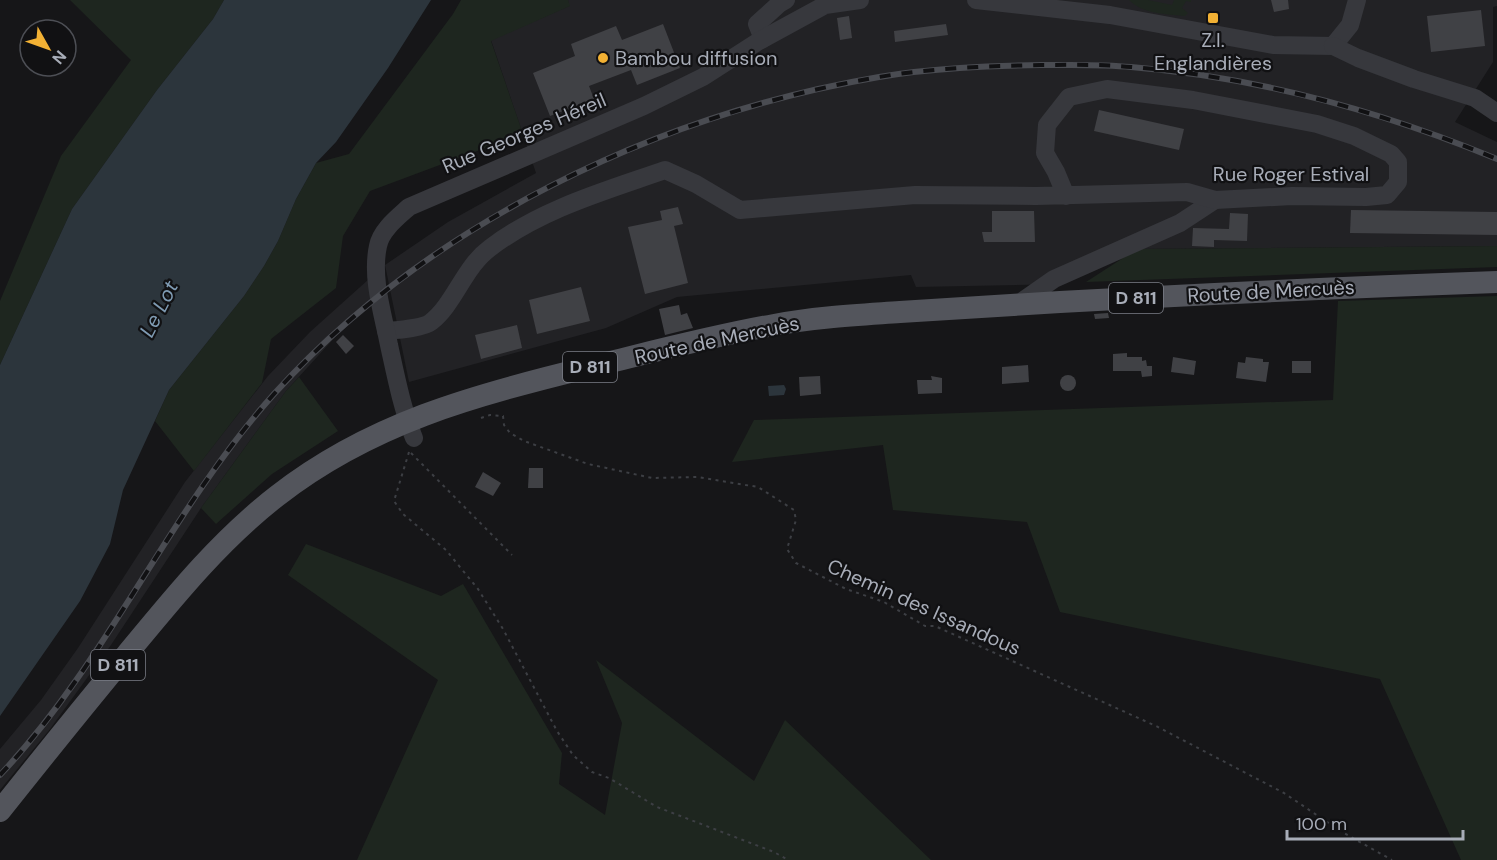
<svg xmlns="http://www.w3.org/2000/svg" width="1497" height="860" viewBox="0 0 1497 860" font-family="'DM Sans',sans-serif">
	<style>
		.built { fill: #222225 }
		.green { fill: #1e261f }
		.water { fill: #2c353c }
		.building { fill: #404145 }
		.lines { fill: none; stroke-linecap: round; stroke-linejoin: round }
		.path { stroke: #3d3f44; stroke-width: 2; stroke-dasharray: 3 4.5; stroke-linecap: butt }
		.minor { stroke: #37383d; stroke-width: 18 }
		.major { stroke: #53555c; stroke-width: 22 }
		.rail-casing { stroke: #4a4c52; stroke-width: 6 }
		.rail { stroke: #111113; stroke-width: 4; stroke-dasharray: 11; stroke-linecap: butt }
		.poi-dot { fill: #f2b134; stroke: #111113; stroke-width: 2 }
		.labels { text-anchor: middle; stroke-width: 4.5; stroke-linejoin: round; paint-order: stroke }
		.shield { fill: #111113; stroke: #7b7e86; stroke-width: 1.5 }
		.shield-label { font-size: 18px; font-weight: bold; fill: #a8adb8 }
		.poi-label { font-size: 20px; fill: #a8adb8; stroke: #111113 }
		.street-label { font-size: 20px; fill: #a8adb8; stroke: #111113 }
		.water-label { font-size: 21px; font-style: italic; fill: #7f9bb3; stroke: #111113 }
	</style>
	<rect width="100%" height="100%" fill="#161618"/>
	<g class="built">
		<polygon points="568,0 1497,0 1497,6 1493,7 1493,62 1455,122 1497,142 1497,246 1137,249 1061,284 916,287 911,275 677,297 606,328 409,382 385,265 448,222 536,173 491,40 569,6"/>
		<polygon points="369,279 375,303 338,334 286,391 201,508 111,645 50,729 0,790 0,749 41,700 78,648 185,482 268,376 310,332"/>
	</g>
	<g class="green">
		<polygon points="70,0 224,0 213,19 157,90 72,209 0,365 0,301 61,156 131,60"/>
		<polygon points="461,0 568,0 570,6 491,41 523,134 370,191 343,236 336,288 271,339 262,383 194,471 155,421 169,390 244,296 264,266 278,241 296,199 316,163 349,154 453,14"/>
		<path d="M1129,0H1148L1172,5L1174,0H1191V2L1186,1L1182,8L1188,13L1185,16C1166,14 1143,14 1129,0Z"/>
		<polygon points="1497,246 1497,267 1086,282 1137,249"/>
		<polygon points="1497,296 1497,860 1461,860 1380,679 1060,612 1027,522 893,510 883,445 732,462 754,420 1333,400 1338,301"/>
		<polygon points="299,377 338,431 272,474 216,524 201,508 286,391"/>
		<polygon points="306,544 441,596 463,584 562,753 559,784 605,815 622,723 596,660 754,781 785,720 931,860 357,860 438,680 288,575"/>
	</g>
	<g class="water">
		<polygon points="224,0 431,0 388,68 336,142 316,163 296,199 278,241 264,266 244,296 169,390 123,490 110,544 80,601 0,716 0,365 72,209 157,90 213,19"/>
		<polygon points="784,385 786,389 784,395 769,396 768,386"/>
	</g>
	<g class="building">
		<polygon points="1271,0 1288,0 1289,9 1274,12"/>
		<polygon points="1481,10 1485,46 1431,52 1427,16"/>
		<polygon points="849,16 852,38 840,40 837,18"/>
		<polygon points="663,24 680,68 637,85 631,70 589,86 594,99 550,116 533,73 575,56 571,44 616,26 622,40"/>
		<polygon points="946,24 948,35 895,42 894,31"/>
		<polygon points="1099,110 1184,129 1179,150 1094,131"/>
		<polygon points="678,207 683,224 674,226 688,283 645,294 628,227 662,220 660,211"/>
		<polygon points="1351,210 1497,212 1497,235 1350,233"/>
		<polygon points="992,211 1034,211 1035,242 984,242 982,232 992,232"/>
		<polygon points="1230,213 1248,214 1247,241 1214,240 1214,247 1192,246 1193,228 1229,229"/>
		<polygon points="581,287 590,321 537,334 529,300"/>
		<polygon points="679,305 681,315 687,313 693,328 665,335 659,309"/>
		<polygon points="1108,313 1109,318 1095,319 1094,314"/>
		<polygon points="517,325 522,348 481,359 475,335"/>
		<polygon points="343,335 354,346 346,354 336,342"/>
		<polygon points="1127,353 1127,357 1142,357 1142,361 1146,360 1147,366 1152,366 1152,376 1142,377 1141,371 1113,371 1113,354"/>
		<polygon points="1173,357 1196,361 1194,375 1171,372"/>
		<polygon points="1246,357 1263,359 1263,362 1269,362 1266,382 1236,378 1238,362 1245,363"/>
		<rect x="1292" y="361" width="19" height="12"/>
		<polygon points="1028,365 1029,382 1002,384 1002,367"/>
		<circle cx="1068" cy="383" r="8"/>
		<polygon points="820,376 821,394 800,396 799,377"/>
		<polygon points="931,376 942,378 942,393 918,394 917,380 932,380"/>
		<polygon points="529,468 543,468 543,488 528,488"/>
		<polygon points="483,472 501,483 493,496 475,487"/>
	</g>
	<g class="lines">
		<g class="path">
			<polyline points="481,418 490,415 503,416 504,425 510,433 524,441 588,464 652,478 697,477 758,487 794,510 796,520 787,549 796,563 846,589 884,602 925,626 935,626 1156,726 1284,793 1342,832 1392,860"/>
			<polyline points="409,452 394,501 403,514 446,550 478,589 503,629 557,731 573,755 592,772 609,778 657,807 774,852 788,860"/>
			<polyline points="411,453 512,555"/>
		</g>
		<g class="minor">
			<polyline points="976,0 1110,15 1273,45 1333,46 1350,25 1357,0"/>
			<polyline points="763,39 757,24 779,4 786,0"/>
			<polyline points="1333,46 1358,58 1414,79 1475,98 1497,113"/>
			<polyline points="1018,304 1054,279 1180,223 1215,200"/>
			<path d="M386,331C397,330 424,328 431,322C455,303 464,267 490,248C541,209 605,191 665,170L696,184L740,210L915,195L1036,196L1187,192L1215,200L1292,196L1366,197L1387,195L1398,182V162L1391,154L1354,136L1317,124L1193,100L1107,89L1069,97L1047,125L1045,153L1056,172L1066,196"/>
			<path d="M414,438C402,408 396,377 389,345C383,314 371,278 378,246C381,230 398,217 409,207L644,106L703,77L759,41L825,5L860,0"/>
		</g>
		<path class="major" d="M0,811C42,758 84,706 127,654C174,597 219,541 277,496C369,424 474,395 586,368C648,353 711,336 774,325C816,317 858,315 900,312C953,309 1006,305 1060,302C1205,294 1351,287 1497,282"/>
		<defs>
			<path id="rail" d="M0,775C108,661 169,511 274,394C427,225 655,115 879,77C932,68 987,66 1041,65C1071,65 1101,64 1131,67C1256,77 1381,111 1497,159"/>
		</defs>
		<use href="#rail" class="rail-casing"/>
		<use href="#rail" class="rail"/>
	</g>
	<g class="poi-dot">
		<rect x="1207" y="12" width="12" height="12" rx="3"/>
		<circle cx="603" cy="58" r="6"/>
	</g>
	<g class="labels">
		<g class="shield">
			<rect x="1109" y="283" width="54" height="30" rx="4.5"/>
			<rect x="563" y="352" width="54" height="30" rx="4.5"/>
			<rect x="91" y="650" width="54" height="30" rx="4.5"/>
		</g>
		<g class="shield-label">
			<text x="1136" y="304">D 811</text>
			<text x="590" y="373">D 811</text>
			<text x="118" y="671">D 811</text>
		</g>
		<g class="poi-label">
			<text x="1213" y="47">Z.I.<tspan x="1213" dy="23">Englandières</tspan></text>
			<text x="615" y="65" text-anchor="start">Bambou diffusion</text>
		</g>
		<g class="street-label">
			<text transform="translate(524 133) rotate(-23)" y="7">Rue Georges Héreil</text>
			<text x="1291" y="181">Rue Roger Estival</text>
			<text transform="translate(1271 291) rotate(-3)" y="7">Route de Mercuès</text>
			<text transform="translate(717 340) rotate(-12)" y="7">Route de Mercuès</text>
			<text transform="translate(924 607) rotate(24)" y="7">Chemin des Issandous</text>
		</g>
		<g class="water-label">
			<text transform="translate(159 309) rotate(-63)" y="7">Le Lot</text>
		</g>
	</g>
	<g transform="translate(48 48) rotate(130)"><circle r="28" fill="#111113" stroke="#4d4f55" stroke-width="1.5"/>
	<path d="M0-4.5L10 22L0 15L-10 22Z" fill="#f2b134"/>
	<text y="-9" font-size="16" font-weight="bold" text-anchor="middle" fill="#a8adb8">N</text>
	</g>
	<path d="M1287 830v9h176v-9" fill="none" stroke="#a8adb8" stroke-width="3"/>
	<text x="1296" y="830" font-size="18" fill="#a8adb8" stroke="#111113" stroke-width="4.5" paint-order="stroke">100 m</text>
</svg>
